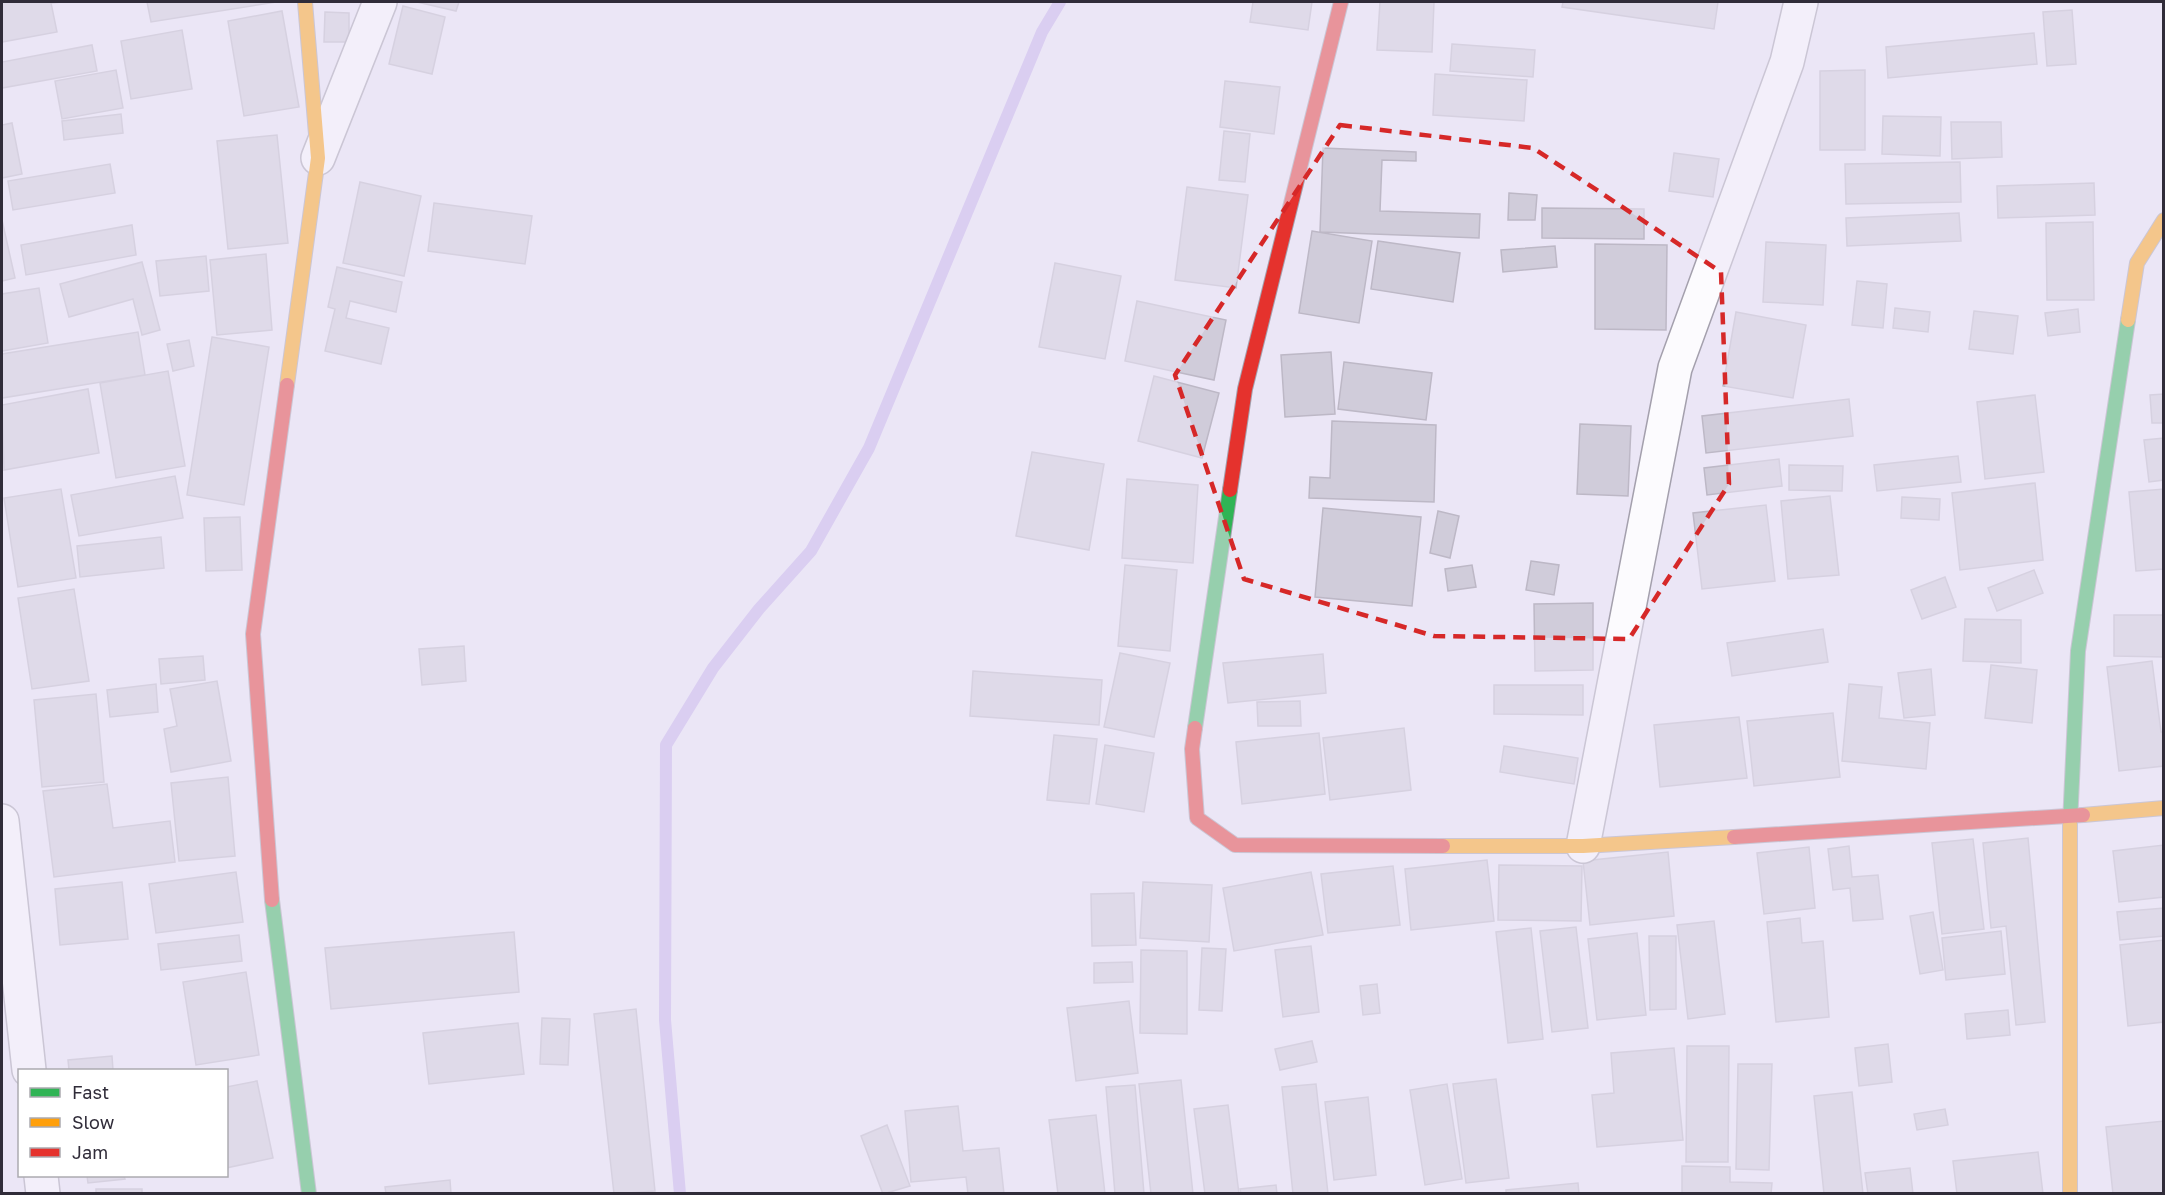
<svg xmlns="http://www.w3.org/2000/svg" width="2165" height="1195" viewBox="0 0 2165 1195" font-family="'Golos Text',sans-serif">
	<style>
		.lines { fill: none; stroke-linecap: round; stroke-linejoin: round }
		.stream { stroke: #c5b1eb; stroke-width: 12 }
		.building { fill: #d0ccda; stroke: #bdb8c6; stroke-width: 1.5 }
		.street-casing { stroke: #a4a0ad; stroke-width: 36 }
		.fast-casing { stroke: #a4a0ad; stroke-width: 16 }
		.slow-casing { stroke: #a4a0ad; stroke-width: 16 }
		.jam-casing { stroke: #a4a0ad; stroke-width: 16 }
		.street { stroke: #fcfbfe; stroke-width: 33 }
		.fast { stroke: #30b455; stroke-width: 14 }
		.slow { stroke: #ff9f0a; stroke-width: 14 }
		.jam { stroke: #e5322d; stroke-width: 14 }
		.marked { fill: none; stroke: #d62828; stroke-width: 4.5; stroke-dasharray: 12 8; stroke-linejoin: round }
	</style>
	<rect width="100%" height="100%" fill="#ebe6f6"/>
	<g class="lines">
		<polyline class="stream" points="680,1194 665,1020 666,745 713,668 759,609 811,551 869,448 1042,32 1060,2"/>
	</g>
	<g class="building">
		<polygon points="2,2 62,2 51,3 57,32 2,42"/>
		<polygon points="147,2 276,2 151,22"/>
		<polygon points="417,2 459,2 456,11"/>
		<polygon points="1253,2 1312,2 1308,30 1250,22"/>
		<polygon points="1380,2 1434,2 1432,52 1377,50"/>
		<polygon points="1563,2 1718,2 1714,29 1562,7"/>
		<polygon points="403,6 445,17 432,74 389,64"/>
		<polygon points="2072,10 2076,64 2047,66 2043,12"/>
		<polygon points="282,11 299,107 244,116 228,21"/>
		<polygon points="325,12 349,13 349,42 324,42"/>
		<polygon points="182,30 192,89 131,99 121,41"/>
		<polygon points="2034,33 2037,64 1888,78 1886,47"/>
		<polygon points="1452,44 1535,50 1533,77 1450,71"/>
		<polygon points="92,45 97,71 2,88 2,62"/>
		<polygon points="116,70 123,108 62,119 55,81"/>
		<polygon points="1865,70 1865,150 1820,150 1820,71"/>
		<polygon points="1435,74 1527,80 1524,121 1433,115"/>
		<polygon points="1225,81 1280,87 1274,134 1220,127"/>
		<polygon points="121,114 123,133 64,140 62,121"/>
		<polygon points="1883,116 1941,117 1940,156 1882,154"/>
		<polygon points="1951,122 2001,122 2002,157 1952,159"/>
		<polygon points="12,123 22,174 2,178 2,125"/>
		<polygon points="1224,131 1250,134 1245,182 1219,180"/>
		<polygon points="277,135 288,243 228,249 217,141"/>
		<polygon points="1323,148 1416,152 1416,161 1382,160 1380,211 1480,214 1479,238 1320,232"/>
		<polygon points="1674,153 1719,159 1713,197 1669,191"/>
		<polygon points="1960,162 1961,202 1846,204 1845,164"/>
		<polygon points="110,164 115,193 13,210 8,181"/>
		<polygon points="360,182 421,196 404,276 343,263"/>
		<polygon points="2094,183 2095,215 1998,218 1997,186"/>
		<polygon points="1187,187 1248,195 1236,288 1175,280"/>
		<polygon points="1509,193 1537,195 1535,220 1508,220"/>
		<polygon points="434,203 532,216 525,264 428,251"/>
		<polygon points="1542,208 1644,209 1644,239 1542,238"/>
		<polygon points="1959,213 1961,241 1847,246 1846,218"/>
		<polygon points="2,220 15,278 2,281"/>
		<polygon points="2093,222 2094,300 2047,300 2046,223"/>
		<polygon points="132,225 136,255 26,275 21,245"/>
		<polygon points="1312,231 1372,241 1359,323 1299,313"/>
		<polygon points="1378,241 1460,253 1453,302 1371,289"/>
		<polygon points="1766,242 1826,245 1823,305 1763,302"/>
		<polygon points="1595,244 1667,245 1666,330 1595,329"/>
		<polygon points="1555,246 1557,267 1503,272 1501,250"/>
		<polygon points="266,254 272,330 217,335 210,260"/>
		<polygon points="206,256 209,291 160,296 156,261"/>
		<polygon points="142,262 160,330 142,335 133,299 69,317 60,284"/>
		<polygon points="1055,263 1121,276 1105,359 1039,347"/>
		<polygon points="337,267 402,282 396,312 350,301 346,318 389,328 381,364 325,351 335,309 328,307"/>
		<polygon points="1857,281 1887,284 1883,328 1852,325"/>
		<polygon points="39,288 48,343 2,351 2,294"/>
		<polygon points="1137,301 1226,320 1214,380 1125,361"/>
		<polygon points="1895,308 1930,312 1928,332 1893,328"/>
		<polygon points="2078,309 2080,332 2048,336 2045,313"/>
		<polygon points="1974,311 2018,316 2013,354 1969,349"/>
		<polygon points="1736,312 1806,325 1793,398 1723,386"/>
		<polygon points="138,332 145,375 2,398 2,354"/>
		<polygon points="212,337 269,347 244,505 187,495"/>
		<polygon points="189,340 194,366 173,371 167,344"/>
		<polygon points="1331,352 1335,414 1285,417 1281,355"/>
		<polygon points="1344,362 1432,373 1426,420 1338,409"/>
		<polygon points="168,371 185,466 116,478 100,383"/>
		<polygon points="1154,376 1219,393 1202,458 1138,441"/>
		<polygon points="88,389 99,453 4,470 2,405"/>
		<polygon points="2164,394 2164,423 2152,423 2150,395"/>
		<polygon points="2035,395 2044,472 1985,479 1977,402"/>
		<polygon points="1849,399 1853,436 1706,453 1702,416"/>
		<polygon points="1332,421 1436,425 1434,502 1309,498 1310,477 1330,478"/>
		<polygon points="1580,424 1631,426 1628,496 1577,494"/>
		<polygon points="2164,438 2164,480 2149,482 2144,440"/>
		<polygon points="1032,452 1104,464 1089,550 1016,536"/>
		<polygon points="1958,456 1961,482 1877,491 1874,465"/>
		<polygon points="1779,459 1782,486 1707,495 1704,468"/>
		<polygon points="1789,465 1843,466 1842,491 1789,490"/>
		<polygon points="175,476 183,518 79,536 71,495"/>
		<polygon points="1127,479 1198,485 1193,563 1122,558"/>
		<polygon points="2035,483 2043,560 1960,570 1952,493"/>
		<polygon points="61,489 76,578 18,587 4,498"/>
		<polygon points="2164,489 2164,569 2136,571 2129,492"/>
		<polygon points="1830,496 1839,575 1788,579 1781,501"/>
		<polygon points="1902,497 1940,499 1939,520 1901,518"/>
		<polygon points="1766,505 1775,581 1702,589 1693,513"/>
		<polygon points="1323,508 1421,517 1412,606 1315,597"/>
		<polygon points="1438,511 1459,516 1450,558 1430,553"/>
		<polygon points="240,517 242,570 206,571 204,518"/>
		<polygon points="161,537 164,568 80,577 77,546"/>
		<polygon points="1531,561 1559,565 1554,595 1526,590"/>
		<polygon points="1125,565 1177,570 1170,651 1118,646"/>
		<polygon points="1472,565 1476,587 1448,591 1445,569"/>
		<polygon points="2034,570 2043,593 1997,611 1988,588"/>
		<polygon points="1945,577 1956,607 1922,619 1911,590"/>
		<polygon points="74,589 89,681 32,689 18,598"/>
		<polygon points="1593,603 1593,670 1535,671 1534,604"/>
		<polygon points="2114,615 2164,615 2164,657 2114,656"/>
		<polygon points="1965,619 2021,620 2021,663 1963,661"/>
		<polygon points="1823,629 1828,662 1732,676 1727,643"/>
		<polygon points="464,646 466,681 422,685 419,649"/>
		<polygon points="1120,653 1170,663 1154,737 1104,727"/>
		<polygon points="1323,654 1326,693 1228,703 1223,663"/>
		<polygon points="203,656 205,680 161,684 159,659"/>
		<polygon points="2152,661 2161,732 2164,732 2164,766 2119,771 2107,667"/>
		<polygon points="1991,665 2037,670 2032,723 1985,718"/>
		<polygon points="1931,669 1935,715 1904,718 1898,673"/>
		<polygon points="973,671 1102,680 1099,725 970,716"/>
		<polygon points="217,681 231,761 171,772 164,729 177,726 170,689"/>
		<polygon points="156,684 158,712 110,717 107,690"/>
		<polygon points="1849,684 1882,687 1879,718 1930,723 1926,769 1842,761"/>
		<polygon points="1494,685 1583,685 1583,715 1494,714"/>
		<polygon points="96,694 104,782 42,787 34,700"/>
		<polygon points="1300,701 1301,726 1258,726 1257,702"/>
		<polygon points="1833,713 1840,777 1754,786 1747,721"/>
		<polygon points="1739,717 1747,778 1660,787 1654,725"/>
		<polygon points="1404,728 1411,790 1330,800 1323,738"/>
		<polygon points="1319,733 1325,794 1242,804 1236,742"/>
		<polygon points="1054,735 1097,739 1089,804 1047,800"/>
		<polygon points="1105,745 1154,753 1144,812 1096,804"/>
		<polygon points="1504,746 1578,758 1574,784 1500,772"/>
		<polygon points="228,777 235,856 179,861 171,783"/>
		<polygon points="107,784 113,828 170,821 175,862 54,877 43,791"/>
		<polygon points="2028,838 2045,1022 2016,1025 2006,926 1991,928 1983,843"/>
		<polygon points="1973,839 1984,929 1942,934 1932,843"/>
		<polygon points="2164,845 2164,897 2119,902 2113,851"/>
		<polygon points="1849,846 1852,877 1878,875 1883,919 1853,921 1850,888 1833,890 1828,849"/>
		<polygon points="1809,847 1815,908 1764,914 1757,853"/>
		<polygon points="1668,852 1674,916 1590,925 1583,861"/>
		<polygon points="1487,860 1494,921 1411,930 1405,869"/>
		<polygon points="1499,865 1582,866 1581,921 1498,920"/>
		<polygon points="1393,866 1400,925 1328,933 1321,874"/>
		<polygon points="236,872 243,922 156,933 149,884"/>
		<polygon points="1311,872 1323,935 1234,951 1223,888"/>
		<polygon points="122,882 128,939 60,945 55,889"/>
		<polygon points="1143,882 1212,885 1209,942 1140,938"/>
		<polygon points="1134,893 1136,945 1092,946 1091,894"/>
		<polygon points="2164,908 2164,936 2120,940 2117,912"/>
		<polygon points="1933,912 1943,970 1920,974 1910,916"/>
		<polygon points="1800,918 1802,943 1823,941 1829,1017 1776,1022 1767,922"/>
		<polygon points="1714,921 1725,1014 1688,1019 1677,925"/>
		<polygon points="1576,927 1588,1028 1552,1032 1540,931"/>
		<polygon points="1531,928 1543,1039 1508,1043 1496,932"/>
		<polygon points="2001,931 2005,974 1946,980 1942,938"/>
		<polygon points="514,932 519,992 331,1009 325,948"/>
		<polygon points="1637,933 1646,1015 1597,1020 1588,939"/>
		<polygon points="239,935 242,961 161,970 158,944"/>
		<polygon points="1649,936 1676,936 1676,1009 1650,1010"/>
		<polygon points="2164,940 2164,1022 2128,1026 2120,945"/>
		<polygon points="1311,946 1319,1012 1283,1017 1275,950"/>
		<polygon points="1202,948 1226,949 1222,1011 1199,1010"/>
		<polygon points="1141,950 1187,951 1187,1034 1140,1033"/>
		<polygon points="1132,962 1133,982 1094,983 1094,963"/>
		<polygon points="246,972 259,1055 196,1065 183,982"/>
		<polygon points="1377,984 1380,1013 1363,1015 1360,986"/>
		<polygon points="1129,1001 1138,1073 1076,1081 1067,1008"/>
		<polygon points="636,1009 655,1191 614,1194 594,1014"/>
		<polygon points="2008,1010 2010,1035 1967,1039 1965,1014"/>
		<polygon points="542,1018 570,1019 568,1065 540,1064"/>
		<polygon points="518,1023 524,1074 429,1084 423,1033"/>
		<polygon points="1312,1041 1317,1062 1280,1070 1275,1049"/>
		<polygon points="1888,1044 1892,1082 1859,1086 1855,1048"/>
		<polygon points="1687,1046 1729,1046 1728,1162 1686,1162"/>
		<polygon points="1674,1048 1683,1140 1597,1147 1592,1095 1614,1093 1611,1053"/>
		<polygon points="112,1056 113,1070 69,1070 68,1060"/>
		<polygon points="1738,1064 1772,1064 1769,1170 1736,1169"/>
		<polygon points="1496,1079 1509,1178 1466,1183 1453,1084"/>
		<polygon points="1181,1080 1193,1194 1151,1194 1139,1084"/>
		<polygon points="257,1081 273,1158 226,1168 226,1087"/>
		<polygon points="1316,1084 1328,1194 1293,1194 1282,1087"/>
		<polygon points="1447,1084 1462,1179 1425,1185 1410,1090"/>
		<polygon points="1135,1085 1144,1194 1115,1194 1106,1087"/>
		<polygon points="1852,1092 1863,1194 1824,1194 1814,1096"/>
		<polygon points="1368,1097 1376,1175 1334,1180 1325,1102"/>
		<polygon points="1228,1105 1239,1194 1205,1194 1194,1109"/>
		<polygon points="958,1106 963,1151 999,1148 1004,1194 968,1194 966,1177 911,1182 905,1111"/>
		<polygon points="1945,1109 1948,1125 1917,1130 1914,1114"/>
		<polygon points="1096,1115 1105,1194 1058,1194 1049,1120"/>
		<polygon points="2164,1121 2164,1194 2113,1194 2106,1127"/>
		<polygon points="887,1125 910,1186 883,1194 861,1136"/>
		<polygon points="2038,1152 2043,1194 1957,1194 1953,1161"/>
		<polygon points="1682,1166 1730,1167 1730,1182 1772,1183 1771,1194 1682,1194"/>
		<polygon points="1910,1168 1913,1194 1868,1194 1865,1173"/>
		<polygon points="87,1176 124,1176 125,1179 88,1183"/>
		<polygon points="450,1180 451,1194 386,1194 385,1187"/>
		<polygon points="1578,1183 1579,1194 1506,1194 1506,1190"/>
		<polygon points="1276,1185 1277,1194 1241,1194 1240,1189"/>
		<rect x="96" y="1189" width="46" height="5"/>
	</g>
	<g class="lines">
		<defs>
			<g id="street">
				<polyline points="318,158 380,2"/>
				<polyline points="2,821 29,1070"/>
				<polyline points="1583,846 1675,368 1787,62 1801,2"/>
				<polyline points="41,1176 43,1194"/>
			</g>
			<g id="fast">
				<polyline points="1195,728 1230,490"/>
				<polyline points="2070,824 2078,651 2128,320"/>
				<polyline points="272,900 309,1194"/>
			</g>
			<g id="slow">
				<polyline points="2128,320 2137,263 2164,220"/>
				<polyline points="287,385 318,158 305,2"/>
				<polyline points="2083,815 2164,808"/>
				<polyline points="2070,824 2070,1194"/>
				<polyline points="1443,846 1583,846 1734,837"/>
			</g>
			<g id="jam">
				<polyline points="1230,490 1245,389 1341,2"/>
				<polyline points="1195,728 1192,749 1197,818 1235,845 1443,846"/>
				<polyline points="1734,837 2083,815"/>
				<polyline points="272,900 253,634 287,385"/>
			</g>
		</defs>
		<use href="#street" class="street-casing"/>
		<use href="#fast" class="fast-casing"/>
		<use href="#slow" class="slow-casing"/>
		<use href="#jam" class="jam-casing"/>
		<use href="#street" class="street"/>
		<use href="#fast" class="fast"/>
		<use href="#slow" class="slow"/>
		<use href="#jam" class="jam"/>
	</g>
	<path d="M0 0H2165V1195H0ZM1340,125L1533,148L1721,272L1729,484L1629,639L1434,636L1244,579L1175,375Z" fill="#ebe6f6" fill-opacity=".55" fill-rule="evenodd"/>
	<path class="marked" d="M1340,125L1533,148L1721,272L1729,484L1629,639L1434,636L1244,579L1175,375Z"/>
	<rect width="2165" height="1195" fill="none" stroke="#302c39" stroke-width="6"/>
	<rect x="18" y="1069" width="210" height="108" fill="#ffffff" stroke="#acabb0" stroke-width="1.5"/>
	<rect x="30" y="1088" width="30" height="9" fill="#30b455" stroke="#acabb0" stroke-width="1.5"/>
	<text x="72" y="1099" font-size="18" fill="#302c39">Fast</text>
	<rect x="30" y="1118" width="30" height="9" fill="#ff9f0a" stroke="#acabb0" stroke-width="1.5"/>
	<text x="72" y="1129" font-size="18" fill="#302c39">Slow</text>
	<rect x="30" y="1148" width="30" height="9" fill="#e5322d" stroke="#acabb0" stroke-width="1.5"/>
	<text x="72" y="1159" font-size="18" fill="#302c39">Jam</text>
</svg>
